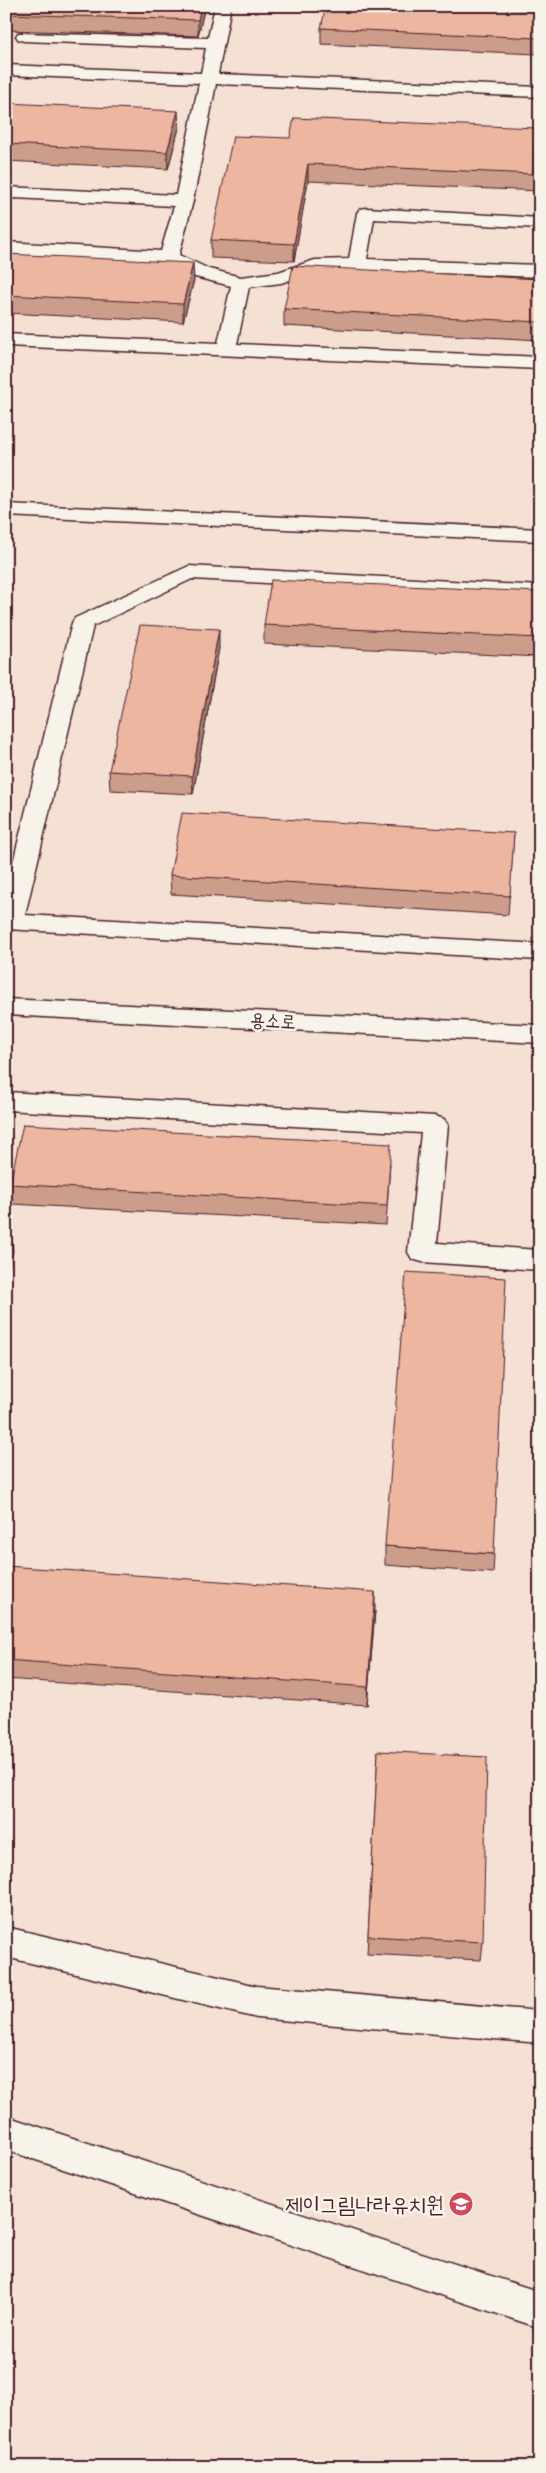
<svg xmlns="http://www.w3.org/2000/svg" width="546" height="2473" viewBox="0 0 546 2473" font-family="'Architects Daughter','Poor Story',sans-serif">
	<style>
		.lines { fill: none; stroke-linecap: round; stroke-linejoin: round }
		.minor-casing { stroke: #4a1f2b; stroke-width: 3 }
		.minor { fill: #f7f3e8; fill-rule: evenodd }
		.wall { fill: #cb9d8a; stroke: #4a1f2b }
		.shaded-wall { fill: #a57f71; stroke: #4a1f2b }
		.building { fill: #ecb6a1; stroke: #4a1f2b }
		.labels { text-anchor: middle; stroke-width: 5; stroke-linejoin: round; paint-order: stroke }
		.street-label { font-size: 19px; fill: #4a1f2b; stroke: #f7f3e8 }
		.near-poi-label { font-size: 22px; fill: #4a1f2b; stroke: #f7f3e8; text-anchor: end }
	</style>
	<rect width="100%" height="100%" fill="#f4e1d3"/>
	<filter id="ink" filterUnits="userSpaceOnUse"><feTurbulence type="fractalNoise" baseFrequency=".02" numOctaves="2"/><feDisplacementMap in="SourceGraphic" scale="10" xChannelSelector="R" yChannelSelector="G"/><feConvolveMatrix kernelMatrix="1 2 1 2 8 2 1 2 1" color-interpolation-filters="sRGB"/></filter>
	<g filter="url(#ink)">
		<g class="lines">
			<defs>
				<g id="minor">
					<polygon points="215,6 231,6 218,74 540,87 540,97 216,84 193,201 179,255 209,269 241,277 278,272 315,260 349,259 357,213 360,209 366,208 540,218 540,228 374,219 367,259 540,265 540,277 357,270 317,271 281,283 249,287 237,344 540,357 540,369 6,346 6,334 218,343 231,286 195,277 165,262 6,254 6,242 161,251 174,206 14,198 6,202 6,187 176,195 199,83 6,75 6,65 201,73 206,48 24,41 18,39 16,36 18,33 208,38"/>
					<polygon points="6,504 540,529 540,541 6,516"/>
					<polygon points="189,566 540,586 540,598 192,579 93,626 25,915 540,944 540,960 6,929 6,891 72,623 75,618"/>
					<polygon points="6,999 540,1025 540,1043 6,1015"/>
					<polygon points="6,1092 435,1116 444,1119 448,1125 437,1243 540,1250 540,1270 422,1262 412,1259 408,1252 421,1133 6,1110"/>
					<polygon points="6,1927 257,1986 540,2011 540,2043 257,2018 6,1957"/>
					<polygon points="6,2116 540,2292 540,2328 6,2150"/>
				</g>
			</defs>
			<use href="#minor" class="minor-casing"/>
			<use href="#minor" class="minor"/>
		</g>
		<g class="wall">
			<polygon points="6,6 205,6 198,36 6,30"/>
			<polygon points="539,27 536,54 321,44 321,28"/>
			<polygon points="6,103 179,128 168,169 6,161"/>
			<polygon points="540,128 540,191 308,181 294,261 211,258 211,240 290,138"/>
			<polygon points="6,254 194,280 183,322 6,313"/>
			<polygon points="540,279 540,340 284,326 284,309"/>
			<polygon points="540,592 540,657 264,644 264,625"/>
			<polygon points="219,648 193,794 110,790 109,771"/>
			<polygon points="514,833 508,915 171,894 170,875"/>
			<polygon points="390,1163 386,1225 12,1204 10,1184"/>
			<polygon points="385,1546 494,1554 493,1573 385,1565"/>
			<polygon points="6,1566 375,1611 367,1705 6,1679"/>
			<polygon points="378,1751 483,1942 481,1960 367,1954"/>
		</g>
		<g class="shaded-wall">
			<polygon points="201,6 205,6 198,36 198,20"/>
			<polygon points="178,111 179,128 168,169 167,152"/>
			<polygon points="308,164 308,181 294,261 294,244"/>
			<polygon points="193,263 194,280 183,322 183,304"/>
			<polygon points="219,629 219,648 193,794 192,776"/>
			<polygon points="11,1232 13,1251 6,1280 6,1253"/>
			<polygon points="375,1592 375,1611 367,1705 368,1687"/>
		</g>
		<g class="building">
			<polygon points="6,6 201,6 198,20 6,14"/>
			<polygon points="326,6 437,6 540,11 537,38 321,28"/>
			<polygon points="6,103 178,111 167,152 6,144"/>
			<polygon points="294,118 535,128 533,174 308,164 294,244 211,240 233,136 290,138"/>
			<polygon points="535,128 540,128 540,174 533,174"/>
			<polygon points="6,254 193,263 183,304 6,295"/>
			<polygon points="293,266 540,279 540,322 284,309"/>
			<polygon points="271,580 540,592 540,638 264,625"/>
			<polygon points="140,625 219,629 192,776 109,771"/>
			<polygon points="182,813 514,833 510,896 170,875"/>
			<polygon points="23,1124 391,1144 387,1206 10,1184"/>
			<polygon points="6,1231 11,1232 6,1253"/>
			<polygon points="406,1272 506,1278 494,1554 385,1546"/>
			<polygon points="6,1566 375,1592 368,1687 6,1660"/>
			<polygon points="378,1751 487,1757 483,1942 368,1936"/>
		</g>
	</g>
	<defs>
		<symbol id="school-disc" viewBox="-11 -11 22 22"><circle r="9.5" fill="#d1495b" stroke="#f7f3e8"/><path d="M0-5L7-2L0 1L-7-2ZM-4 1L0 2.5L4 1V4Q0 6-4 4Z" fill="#fff"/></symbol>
	</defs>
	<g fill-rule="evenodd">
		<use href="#school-disc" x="447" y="2190" width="28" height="28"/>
	</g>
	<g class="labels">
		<g class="street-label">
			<text transform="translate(273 1020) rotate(3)" y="7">용소로</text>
		</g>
		<g class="near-poi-label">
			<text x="444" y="2212">제이그림나라유치원</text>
		</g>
	</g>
	<rect width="546" height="2473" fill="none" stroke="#f7f3e8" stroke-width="25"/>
	<rect x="12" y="12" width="521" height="2448" fill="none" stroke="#4a1f2b" stroke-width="2" filter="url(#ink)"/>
</svg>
